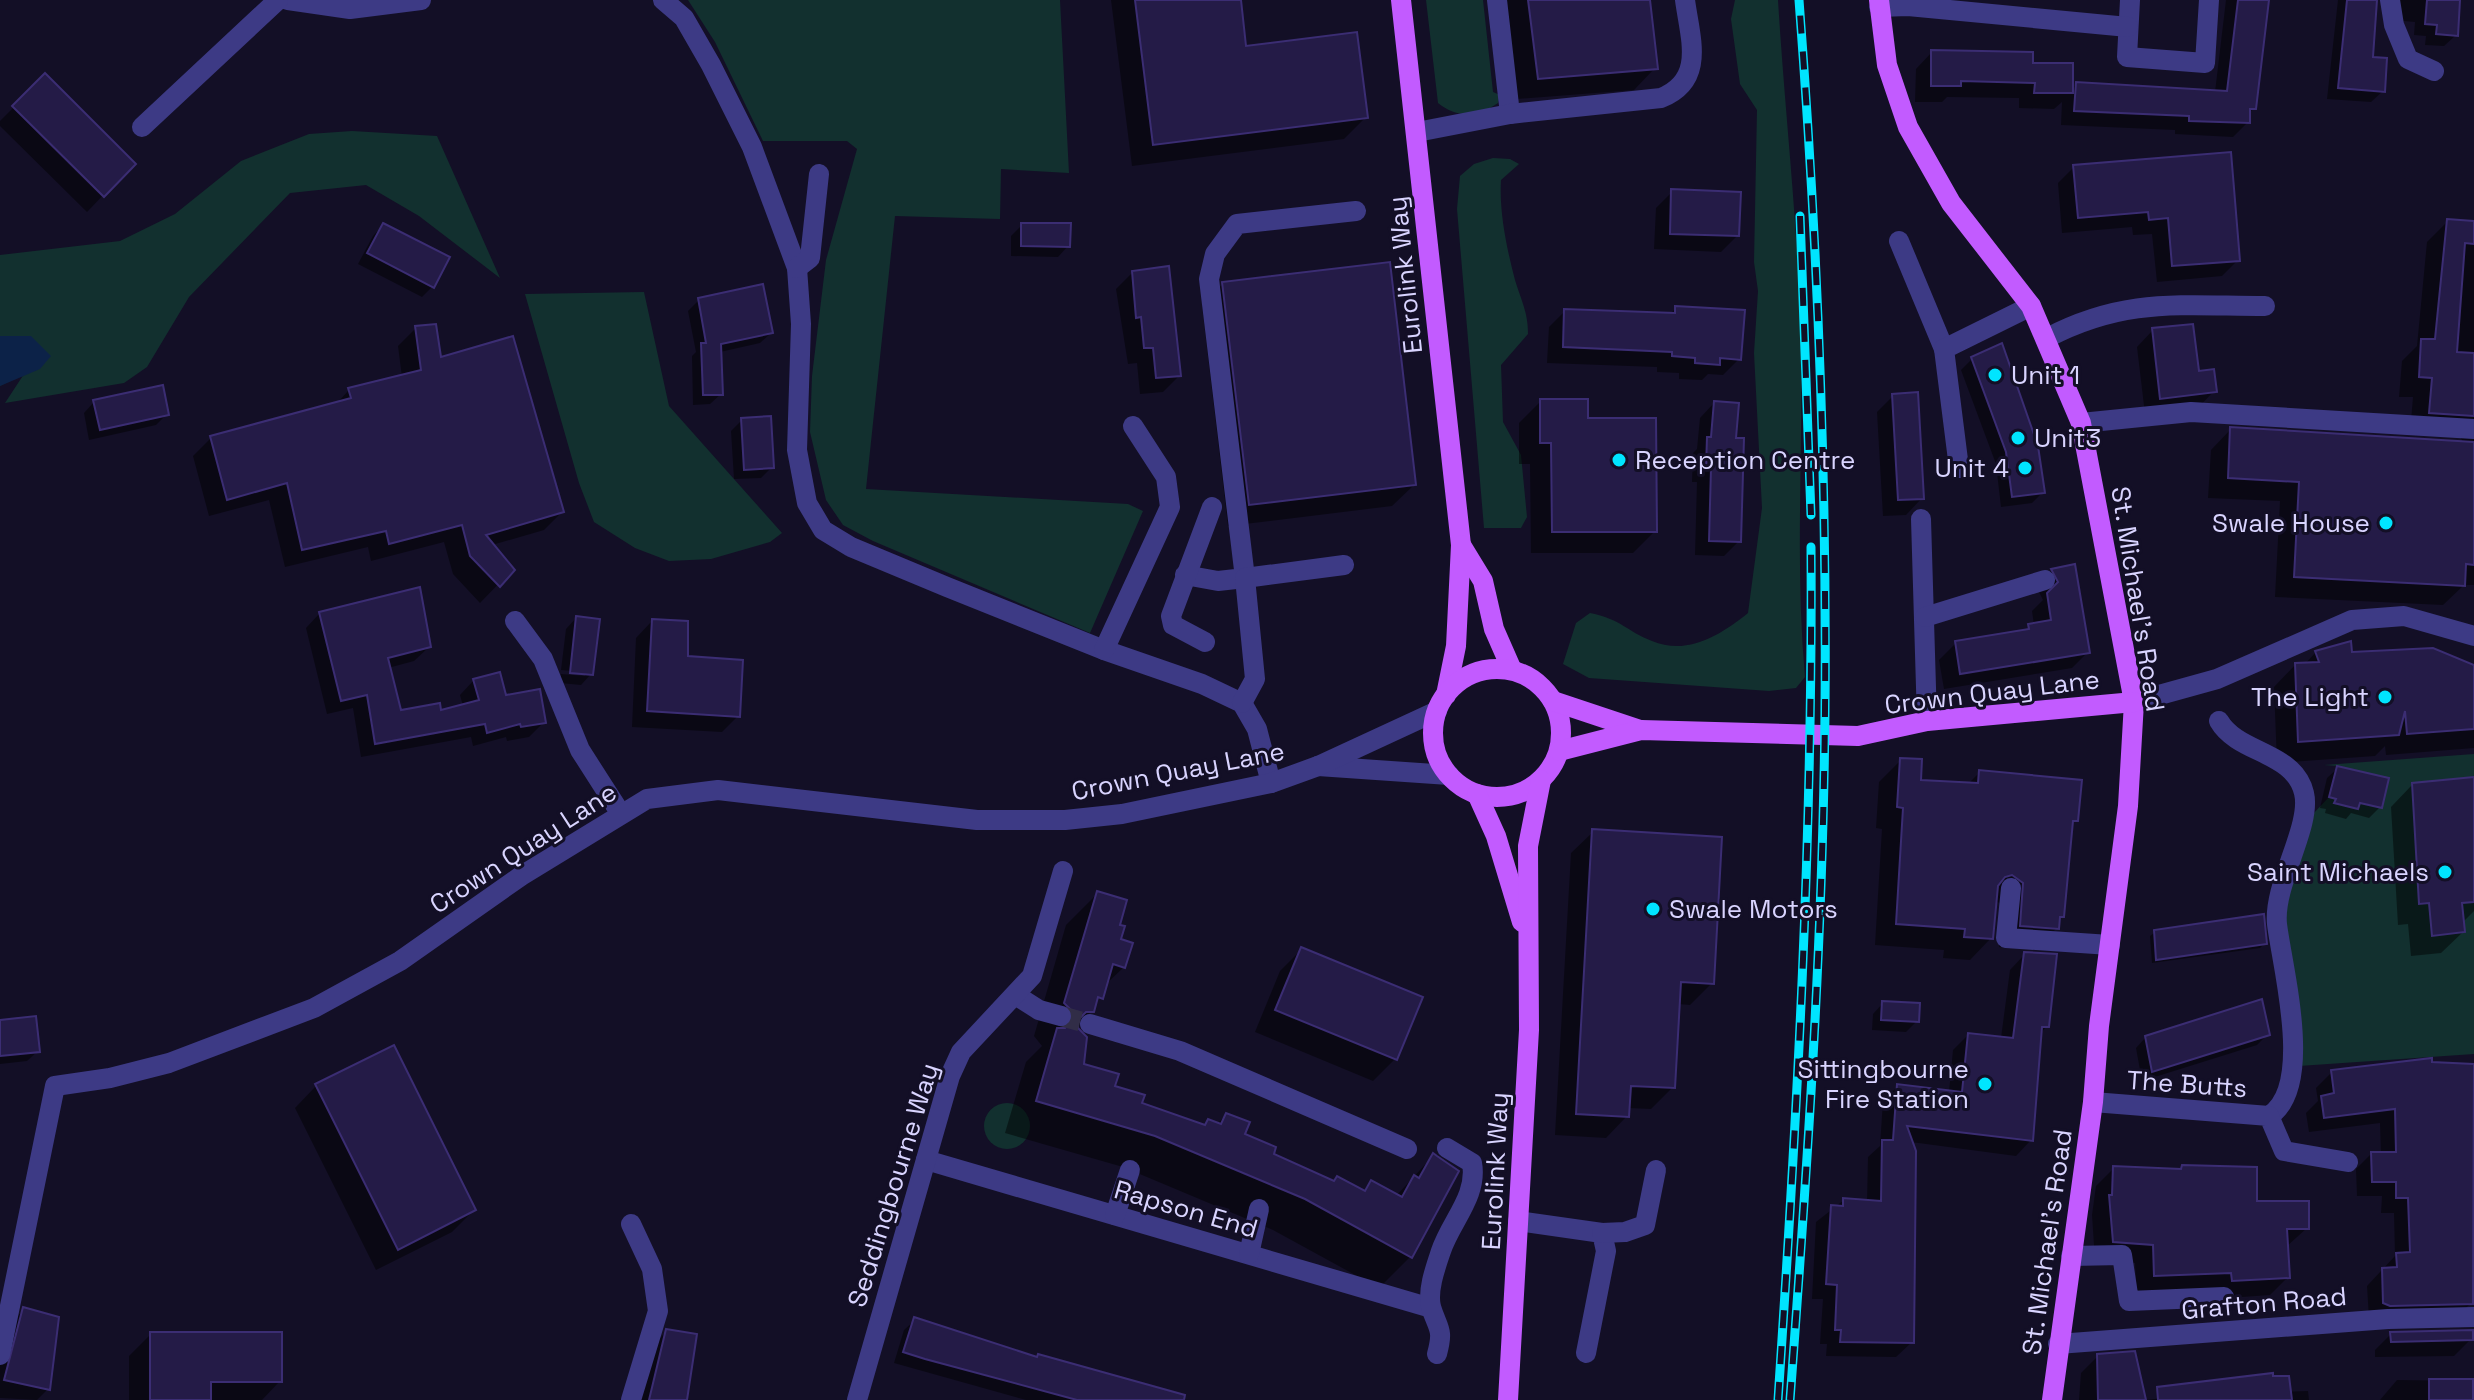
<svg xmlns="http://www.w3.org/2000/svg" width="2474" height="1400" viewBox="0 0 2474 1400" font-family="'Space Grotesk',sans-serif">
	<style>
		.green { fill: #12302f }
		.water { fill: #0c2248 }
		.shadow { fill: #0007 }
		.building { fill: #241b47; stroke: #3b2d73; stroke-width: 2 }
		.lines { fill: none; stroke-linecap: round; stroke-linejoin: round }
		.minor-tunnel { stroke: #312d47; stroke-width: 20; stroke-dasharray: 20 10; stroke-linecap: butt }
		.minor { stroke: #3d3a85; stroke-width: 20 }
		.major { stroke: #c25bff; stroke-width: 20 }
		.rail-casing { stroke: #00e5ff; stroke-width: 9 }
		.rail { stroke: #130f26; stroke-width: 6; stroke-dasharray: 18; stroke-linecap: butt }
		.poi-dot { fill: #00e5ff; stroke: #130f26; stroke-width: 3 }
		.labels { text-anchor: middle; stroke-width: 6; stroke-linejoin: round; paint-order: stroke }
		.street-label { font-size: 26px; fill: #d9d4ff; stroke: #130f26 }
		.poi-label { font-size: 26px; fill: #d9d4ff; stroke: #130f26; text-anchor: end }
	</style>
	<rect width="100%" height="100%" fill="#130f26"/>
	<g class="green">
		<polygon points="688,0 1060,0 1069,173 1001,169 1000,219 895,216 866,489 1128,504 1143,511 1090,633 873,541 843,525 826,500 810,432 812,376 826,260 857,149 847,141 763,141 715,42"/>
		<path d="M1426,0H1483L1493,92L1500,95L1498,103C1478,117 1458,119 1438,103Z"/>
		<path d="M1735,0H1778C1785,116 1799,232 1801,347C1803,457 1795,567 1805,677L1796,688L1769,691L1589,678L1563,664L1576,623L1590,613C1623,620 1626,631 1652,641C1687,656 1721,635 1748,613L1762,508L1754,353L1758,291L1754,262L1757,110L1740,84L1731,19Z"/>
		<polygon points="352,131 437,136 500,278 419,216 366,185 290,193 189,297 147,367 124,383 5,403 24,374 0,386 0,255 120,241 175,214 241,161 309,134"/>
		<path d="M1493,158L1510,159L1519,164L1501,180C1499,213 1507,249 1515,280C1521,300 1528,312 1528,334L1501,365L1503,422L1521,455L1527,517L1521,528H1484L1457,209L1460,176L1474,164Z"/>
		<polygon points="644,292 669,406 782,533 770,542 711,559 669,561 635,548 594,522 579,483 525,294"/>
		<polygon points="2474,754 2474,1054 2299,1066 2282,911 2313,814 2329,797 2337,766 2324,765"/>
		<circle cx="1007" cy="1126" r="23"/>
	</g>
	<polygon class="water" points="0,336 31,336 51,356 40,369 0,386"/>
	<g class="shadow">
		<polygon points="1111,0 1239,0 1244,48 1366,117 1344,139 1132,166"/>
		<polygon points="1504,0 1648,0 1655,68 1634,90 1517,99"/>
		<polygon points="2226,0 2267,0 2254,108 2248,114 2248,122 2233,137 2175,134 2175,130 2061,125 2062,102 2054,109 2019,108 2019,98 1947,97 1942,102 1915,102 1916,69 1932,52 2031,65 2071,90 2076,84 2215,92"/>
		<polygon points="2338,0 2375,0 2371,59 2383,91 2371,102 2327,99"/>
		<polygon points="2382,0 2458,0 2456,35 2444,46 2425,45 2426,36 2414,35 2415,22 2393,20"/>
		<polygon points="45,76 133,164 87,212 0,126 0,121"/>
		<polygon points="2229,154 2238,260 2222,276 2157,282 2152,234 2133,235 2132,227 2062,233 2058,183 2074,167"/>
		<polygon points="1672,192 1737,236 1721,252 1654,249 1656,208"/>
		<polygon points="2448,221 2474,223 2474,585 2464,585 2443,605 2275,597 2280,501 2208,498 2211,450 2231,429 2464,443 2460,437 2410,433 2413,397 2399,397 2402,361 2417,346 2427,242"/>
		<polygon points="383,225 432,287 422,297 358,264 373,236"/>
		<polygon points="1022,225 1068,246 1058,257 1011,256 1011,236"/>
		<polygon points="1132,273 1179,376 1163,392 1140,394 1137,363 1128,364 1116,289"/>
		<polygon points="1223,284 1414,485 1392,506 1228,526 1202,305"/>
		<polygon points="699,300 771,333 760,343 720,352 721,394 710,404 693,405 692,356 696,352 688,311"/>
		<polygon points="1676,308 1739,359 1723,375 1708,374 1702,380 1679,379 1679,373 1657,372 1657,367 1547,363 1549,327 1565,311 1669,315"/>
		<polygon points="416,328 562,512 544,530 492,545 512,570 480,603 453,574 444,542 371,561 368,547 285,567 269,500 209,516 193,456 211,438 336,404 349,390 402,377 398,346"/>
		<polygon points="2153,330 2214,391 2198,408 2145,414 2137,347"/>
		<polygon points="1972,359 2043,492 2032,503 2001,507 1996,464 1961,370"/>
		<polygon points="1893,396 1922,498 1906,515 1883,516 1877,412"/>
		<polygon points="1541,401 1586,420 1655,531 1633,553 1531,553 1530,464 1519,464 1519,423"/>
		<polygon points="94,402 166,415 156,425 89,440 84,413"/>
		<polygon points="1714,403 1734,439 1739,541 1724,556 1695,555 1697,482 1692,482 1693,453 1697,449 1700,418"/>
		<polygon points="742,420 772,467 761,478 734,479 731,431"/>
		<polygon points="2074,567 2088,652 2072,668 1944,689 1939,660 1956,643 2023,632 2034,625 2032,611 2043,600 2036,586 2052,570"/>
		<polygon points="320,613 429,647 414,661 388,668 399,712 440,712 463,706 460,695 474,680 544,722 529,737 507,741 506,737 473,746 471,737 361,757 353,708 327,714 306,628"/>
		<polygon points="576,618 591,674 581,685 560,683 561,674 585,676 585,672 561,670 566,629"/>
		<polygon points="652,621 738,716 722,732 632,727 636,638"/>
		<polygon points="2316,652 2474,668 2474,748 2386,755 2385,746 2375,756 2277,763 2274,687 2295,665 2304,665"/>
		<polygon points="1901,760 1919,782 1967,785 1980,772 2076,820 2070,826 2062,916 2057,928 2035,949 1999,947 2002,905 1995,900 1991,938 1970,960 1943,958 1944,950 1875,945 1882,829 1876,828 1879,782"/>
		<polygon points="2338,768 2380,807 2369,818 2351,813 2346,819 2325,813 2326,809 2320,808 2327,778"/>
		<polygon points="2474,779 2474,911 2462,923 2463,932 2441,953 2411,956 2408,924 2398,925 2391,807 2412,785"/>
		<polygon points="1593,832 1712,983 1690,1005 1678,1004 1673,1087 1651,1109 1628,1108 1627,1116 1606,1138 1555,1135 1571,853"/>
		<polygon points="1098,893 1117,926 1124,967 1104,986 1092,1011 1075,1028 1081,1066 1140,1104 1203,1127 1216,1125 1226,1115 1242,1135 1271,1155 1362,1192 1371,1183 1396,1196 1433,1156 1410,1257 1379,1288 1273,1230 1123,1167 1005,1133 1026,1062 1042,1046 1034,1036 1066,925"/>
		<polygon points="2155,932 2265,943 2260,948 2152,963 2150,936"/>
		<polygon points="1302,949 1395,1059 1373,1081 1255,1032 1280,971"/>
		<polygon points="2025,954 2047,1026 2040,1034 2031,1140 2016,1156 1911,1142 1912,1342 1896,1357 1826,1356 1827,1344 1820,1344 1823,1299 1812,1299 1816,1222 1844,1200 1867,1202 1868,1157 1880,1146 1883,1101 1898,1086 1949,1092 1953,1050 1968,1035 2001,1038 2010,970"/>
		<polygon points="1883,1003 1917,1021 1906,1032 1872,1030 1873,1014"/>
		<polygon points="0,1022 38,1051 27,1061 0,1064"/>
		<polygon points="2268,1034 2257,1045 2142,1081 2136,1048 2146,1037"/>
		<polygon points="2430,1064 2474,1066 2471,1303 2455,1319 2369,1318 2367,1286 2395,1256 2394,1213 2381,1213 2382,1196 2357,1196 2356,1169 2371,1154 2381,1154 2380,1123 2309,1132 2306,1113 2318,1101 2316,1088 2332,1072"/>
		<polygon points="316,1086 474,1210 452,1232 376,1270 295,1108"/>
		<polygon points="2114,1168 2255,1169 2255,1203 2307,1228 2286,1247 2288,1277 2270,1295 2214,1299 2137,1293 2135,1263 2095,1260 2092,1215 2096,1186"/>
		<polygon points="24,1310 48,1389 37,1400 0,1398 0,1354 7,1326"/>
		<polygon points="915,1320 1035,1359 1180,1400 1026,1400 894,1363 904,1330"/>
		<polygon points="667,1331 685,1400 640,1400 656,1342"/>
		<polygon points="151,1334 280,1381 262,1400 129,1400 129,1356"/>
		<polygon points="2391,1334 2471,1339 2454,1356 2375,1357 2375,1350"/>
		<polygon points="2098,1356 2144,1400 2079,1400 2081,1373"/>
		<polygon points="2397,1380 2471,1381 2470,1400 2380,1400"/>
		<polygon points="2308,1391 2309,1400 2147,1400 2187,1395"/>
	</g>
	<g class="building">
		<polygon points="1135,0 1241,0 1246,46 1357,32 1368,118 1153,145"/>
		<polygon points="1528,0 1650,0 1658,69 1538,79"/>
		<polygon points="2238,0 2269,0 2256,109 2250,109 2250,123 2189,121 2189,116 2074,111 2076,82 2227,91"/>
		<polygon points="2347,0 2377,0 2373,57 2387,58 2385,92 2338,88"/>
		<polygon points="2427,0 2460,0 2458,36 2436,34 2437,25 2425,24"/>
		<polygon points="1931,50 2033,52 2033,63 2073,63 2073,93 2034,93 2035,83 1961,81 1961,86 1931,86"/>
		<polygon points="45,73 136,164 104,197 12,106"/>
		<polygon points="2231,152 2240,261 2172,266 2168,218 2149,220 2148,212 2078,218 2073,165"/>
		<polygon points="1671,189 1741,192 1739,236 1670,234"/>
		<polygon points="2447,219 2474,221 2474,244 2465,243 2457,352 2474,353 2474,416 2429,413 2432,378 2419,377 2421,339 2435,339"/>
		<polygon points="383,223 450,257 434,288 367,253"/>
		<polygon points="1021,223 1071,223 1070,247 1021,246"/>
		<polygon points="1390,262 1416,485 1249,505 1222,282"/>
		<polygon points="1169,266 1181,376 1156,378 1153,348 1144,348 1141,317 1136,318 1132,271"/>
		<polygon points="763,284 773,333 721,344 723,395 703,395 701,343 706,343 698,298"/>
		<polygon points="1675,306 1745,310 1741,360 1720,358 1720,365 1695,363 1695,358 1672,356 1672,352 1563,347 1564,309 1675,313"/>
		<polygon points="436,324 441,357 513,336 564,512 486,535 515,570 500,587 470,556 462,525 389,544 386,531 302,550 287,483 227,500 210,436 351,398 348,388 421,370 415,326"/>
		<polygon points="2193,324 2199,371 2214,369 2217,392 2160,399 2152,328"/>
		<polygon points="2002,343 2038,446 2045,493 2012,497 2006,452 1971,357"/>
		<polygon points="163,385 169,415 100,430 93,400"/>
		<polygon points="1918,392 1924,499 1898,500 1892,394"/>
		<polygon points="1540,399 1588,399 1588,418 1656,418 1657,532 1552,532 1551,443 1540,443"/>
		<polygon points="1714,401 1739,403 1736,438 1744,438 1741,542 1709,541 1711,468 1706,468 1707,437 1711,437"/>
		<polygon points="771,416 774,468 744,470 741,418"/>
		<polygon points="2230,427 2474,442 2474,565 2466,564 2465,586 2294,577 2299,482 2228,478"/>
		<polygon points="2075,564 2090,653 1960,674 1955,641 2029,629 2028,624 2051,620 2047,593 2058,582 2051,569"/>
		<polygon points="420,587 431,647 388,658 401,710 440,703 441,710 479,700 473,679 500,672 506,695 540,689 546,723 521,727 520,724 487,733 485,724 375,744 367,695 341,701 319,612"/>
		<polygon points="576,616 600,619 593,675 570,673"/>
		<polygon points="652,619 688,621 688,656 743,660 740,717 647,711"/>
		<polygon points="2351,641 2352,652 2433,648 2474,665 2474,729 2407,734 2405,711 2399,735 2298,742 2295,663 2319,662 2315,651"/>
		<polygon points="1900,758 1922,759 1921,780 1978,783 1979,770 2082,780 2078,821 2073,821 2064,917 2060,917 2059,929 2020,926 2023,883 2012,875 2005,877 1998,886 1993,939 1964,937 1965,929 1896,924 1903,808 1897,807"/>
		<polygon points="2337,766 2389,778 2382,808 2360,803 2358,809 2334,803 2336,799 2329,797"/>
		<polygon points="2474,777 2474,902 2462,903 2465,932 2432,936 2429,903 2419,904 2412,783"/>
		<polygon points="1592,829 1722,837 1714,984 1681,982 1675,1088 1631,1086 1629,1117 1576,1114"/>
		<polygon points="1097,891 1127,900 1120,925 1125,926 1121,939 1133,943 1125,968 1113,964 1103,999 1098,997 1094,1012 1086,1012 1078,1020 1078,1028 1087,1037 1084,1064 1119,1074 1115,1086 1145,1095 1142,1103 1205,1125 1208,1119 1221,1124 1226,1113 1250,1122 1245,1134 1276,1147 1274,1154 1334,1181 1337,1176 1365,1191 1371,1180 1402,1197 1414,1175 1419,1178 1433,1153 1437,1156 1459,1171 1412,1258 1305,1199 1155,1136 1036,1101 1057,1028 1065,1028 1073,1020 1073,1012 1064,1003"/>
		<polygon points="2264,914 2267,944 2156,960 2154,930"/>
		<polygon points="1301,947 1423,997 1397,1060 1275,1010"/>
		<polygon points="2024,952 2057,954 2049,1027 2042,1027 2033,1141 1907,1126 1916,1151 1914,1343 1840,1342 1841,1330 1835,1330 1837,1285 1826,1284 1831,1205 1843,1206 1843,1198 1881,1201 1882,1140 1893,1140 1897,1084 1962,1092 1968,1033 2013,1038"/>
		<polygon points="2262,999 2270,1035 2152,1072 2145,1036"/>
		<polygon points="1882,1001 1920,1003 1919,1022 1881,1020"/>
		<polygon points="36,1016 40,1052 0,1056 0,1020"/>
		<polygon points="394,1045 476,1210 398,1250 315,1084"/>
		<polygon points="2432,1058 2432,1062 2474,1064 2473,1304 2390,1306 2383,1303 2382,1268 2397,1267 2396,1253 2410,1252 2408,1198 2396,1198 2396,1182 2372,1182 2371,1152 2396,1152 2395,1109 2324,1118 2321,1096 2334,1093 2331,1070"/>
		<polygon points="2182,1165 2257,1167 2257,1201 2309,1201 2309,1229 2287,1229 2290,1278 2232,1281 2231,1273 2154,1276 2153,1245 2113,1242 2109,1195 2112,1195 2113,1166 2181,1169"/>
		<polygon points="23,1307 59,1317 50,1390 4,1380"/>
		<polygon points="914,1317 1037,1357 1038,1354 1185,1395 1184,1400 1077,1400 925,1359 903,1352"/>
		<polygon points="666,1329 697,1334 687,1400 649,1400"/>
		<polygon points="2473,1330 2473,1340 2391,1342 2390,1332"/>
		<polygon points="150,1332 282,1332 282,1382 211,1382 211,1400 150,1400"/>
		<polygon points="2135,1351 2146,1400 2098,1400 2097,1354"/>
		<polygon points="2273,1373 2273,1376 2289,1376 2292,1400 2158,1400 2157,1387"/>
		<rect x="2429" y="1379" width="44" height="21"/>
	</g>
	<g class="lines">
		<polyline class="minor-tunnel" points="1061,1016 1090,1024"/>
		<g class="minor">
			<polyline points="288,0 350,9 421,0"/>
			<polyline points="663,0 684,18 711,65 752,147 797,268 801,324 797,450 807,503 823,530 851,547 947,587 1104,650 1202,684 1242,703 1257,729 1271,783"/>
			<polyline points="1497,0 1510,114"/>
			<polyline points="2130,0 2127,57 2205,63 2209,0"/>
			<polyline points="2390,0 2394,25 2408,59 2434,71"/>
			<polyline points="1879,7 1908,6 2128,27"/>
			<polyline points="142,127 278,0"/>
			<path d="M1417,132L1510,114L1661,98C1706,80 1690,38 1685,0"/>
			<polyline points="1899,241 1944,349"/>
			<polyline points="797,268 810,258 819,174"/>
			<path d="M2047,338C2125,297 2181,306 2265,306"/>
			<polyline points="2081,423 2191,412 2474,429"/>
			<polyline points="1959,468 1944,349 2031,306"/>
			<polyline points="1921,519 1927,721"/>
			<polyline points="1185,575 1218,581 1245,578 1209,279 1215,254 1237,224 1356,211"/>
			<polyline points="1925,617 2045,580"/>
			<polyline points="515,621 543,659 580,750 621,814"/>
			<polyline points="1205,642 1173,625 1171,616 1212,507"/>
			<polyline points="1104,650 1170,507 1166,477 1133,426"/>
			<polyline points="2134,702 2217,679 2352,620 2404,616 2474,636"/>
			<polyline points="1242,703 1255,679 1245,578 1344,565"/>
			<path d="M2219,721C2238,754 2294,751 2304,793C2312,826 2273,884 2277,924C2282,967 2315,1087 2269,1116"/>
			<polyline points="1318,766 1449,775"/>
			<polyline points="2011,888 2006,938 2110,945"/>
			<polyline points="1017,996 1039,1010 1061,1016"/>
			<polyline points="1090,1024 1180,1051 1407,1149"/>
			<polyline points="2093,1102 2269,1116 2284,1151 2348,1162"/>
			<polyline points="926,1160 1431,1308"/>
			<polyline points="1115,1215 1130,1170"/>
			<polyline points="1518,1221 1602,1233 1606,1251 1586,1353"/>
			<polyline points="1602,1233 1625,1232 1645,1225 1656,1170"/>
			<polyline points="1249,1254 1259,1209"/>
			<polyline points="2071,1256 2122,1255 2129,1301 2224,1297"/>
			<polyline points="2058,1344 2388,1319 2474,1317"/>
			<path d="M1437,1354C1444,1328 1438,1330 1431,1307C1427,1290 1436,1266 1441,1251C1451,1221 1478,1196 1472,1163L1447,1148"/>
			<polyline points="0,1355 55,1086 110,1078 169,1063 314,1008 400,961 521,876 647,799 718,790 977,820 1065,820 1122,814 1271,783 1318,766 1437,711"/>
			<polyline points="631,1400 658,1311 652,1269 631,1224"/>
			<polyline points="857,1400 950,1076 961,1052 1032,976 1063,871"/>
		</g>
		<g class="major">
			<polyline points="1401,0 1461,545 1456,646 1446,695"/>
			<polyline points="1879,0 1887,65 1908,127 1951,203 2031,306 2081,423 2134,702 2128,806 2099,1026 2093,1102 2052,1400"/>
			<polyline points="1461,545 1483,581 1494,629 1512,670"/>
			<circle cx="1497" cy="733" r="64"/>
			<polyline points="1553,701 1640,730"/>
			<polyline points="1559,751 1641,730 1858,736 1927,721 2134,702"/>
			<polyline points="1477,794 1496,836 1522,922"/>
			<polyline points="1508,1400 1529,1030 1528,846 1541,780"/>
		</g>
		<defs>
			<g id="rail">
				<polyline points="1800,216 1811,515"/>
				<path d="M1778,1400C1797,1116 1813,832 1811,547"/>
				<path d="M1790,1400C1807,1171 1823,940 1825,711C1827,474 1817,236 1799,0"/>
			</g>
		</defs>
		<use href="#rail" class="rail-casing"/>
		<use href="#rail" class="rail"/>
	</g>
	<g class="poi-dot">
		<circle cx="1995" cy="375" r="8"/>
		<circle cx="2018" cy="438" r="8"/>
		<circle cx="1619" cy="460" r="8"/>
		<circle cx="2025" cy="468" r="8"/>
		<circle cx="2386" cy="523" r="8"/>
		<circle cx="2385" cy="697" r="8"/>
		<circle cx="2445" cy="872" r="8"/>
		<circle cx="1653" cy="909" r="8"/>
		<circle cx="1985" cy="1084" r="8"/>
	</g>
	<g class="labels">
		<g class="street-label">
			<text transform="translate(1405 275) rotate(-96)" y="9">Eurolink Way</text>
			<text transform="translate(2138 599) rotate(81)" y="9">St. Michael's Road</text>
			<text transform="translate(1992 692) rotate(-7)" y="9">Crown Quay Lane</text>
			<text transform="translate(1178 771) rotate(-11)" y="9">Crown Quay Lane</text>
			<text transform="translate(523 848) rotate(-33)" y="9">Crown Quay Lane</text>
			<text transform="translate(2187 1084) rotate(4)" y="9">The Butts</text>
			<text transform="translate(1495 1171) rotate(-87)" y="9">Eurolink Way</text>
			<text transform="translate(893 1185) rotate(-73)" y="9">Seddingbourne Way</text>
			<text transform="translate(1186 1209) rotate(16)" y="9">Rapson End</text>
			<text transform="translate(2047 1242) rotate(-82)" y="9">St. Michael's Road</text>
			<text transform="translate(2264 1303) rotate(-5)" y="9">Grafton Road</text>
		</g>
		<g class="poi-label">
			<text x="2011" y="384" text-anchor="start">Unit 1</text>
			<text x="2034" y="447" text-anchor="start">Unit3</text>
			<text x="1635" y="469" text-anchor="start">Reception Centre</text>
			<text x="2009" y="477">Unit 4</text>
			<text x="2370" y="532">Swale House</text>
			<text x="2369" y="706">The Light</text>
			<text x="2429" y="881">Saint Michaels</text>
			<text x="1669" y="918" text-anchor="start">Swale Motors</text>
			<text x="1969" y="1078">Sittingbourne<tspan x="1969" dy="30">Fire Station</tspan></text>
		</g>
	</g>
</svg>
